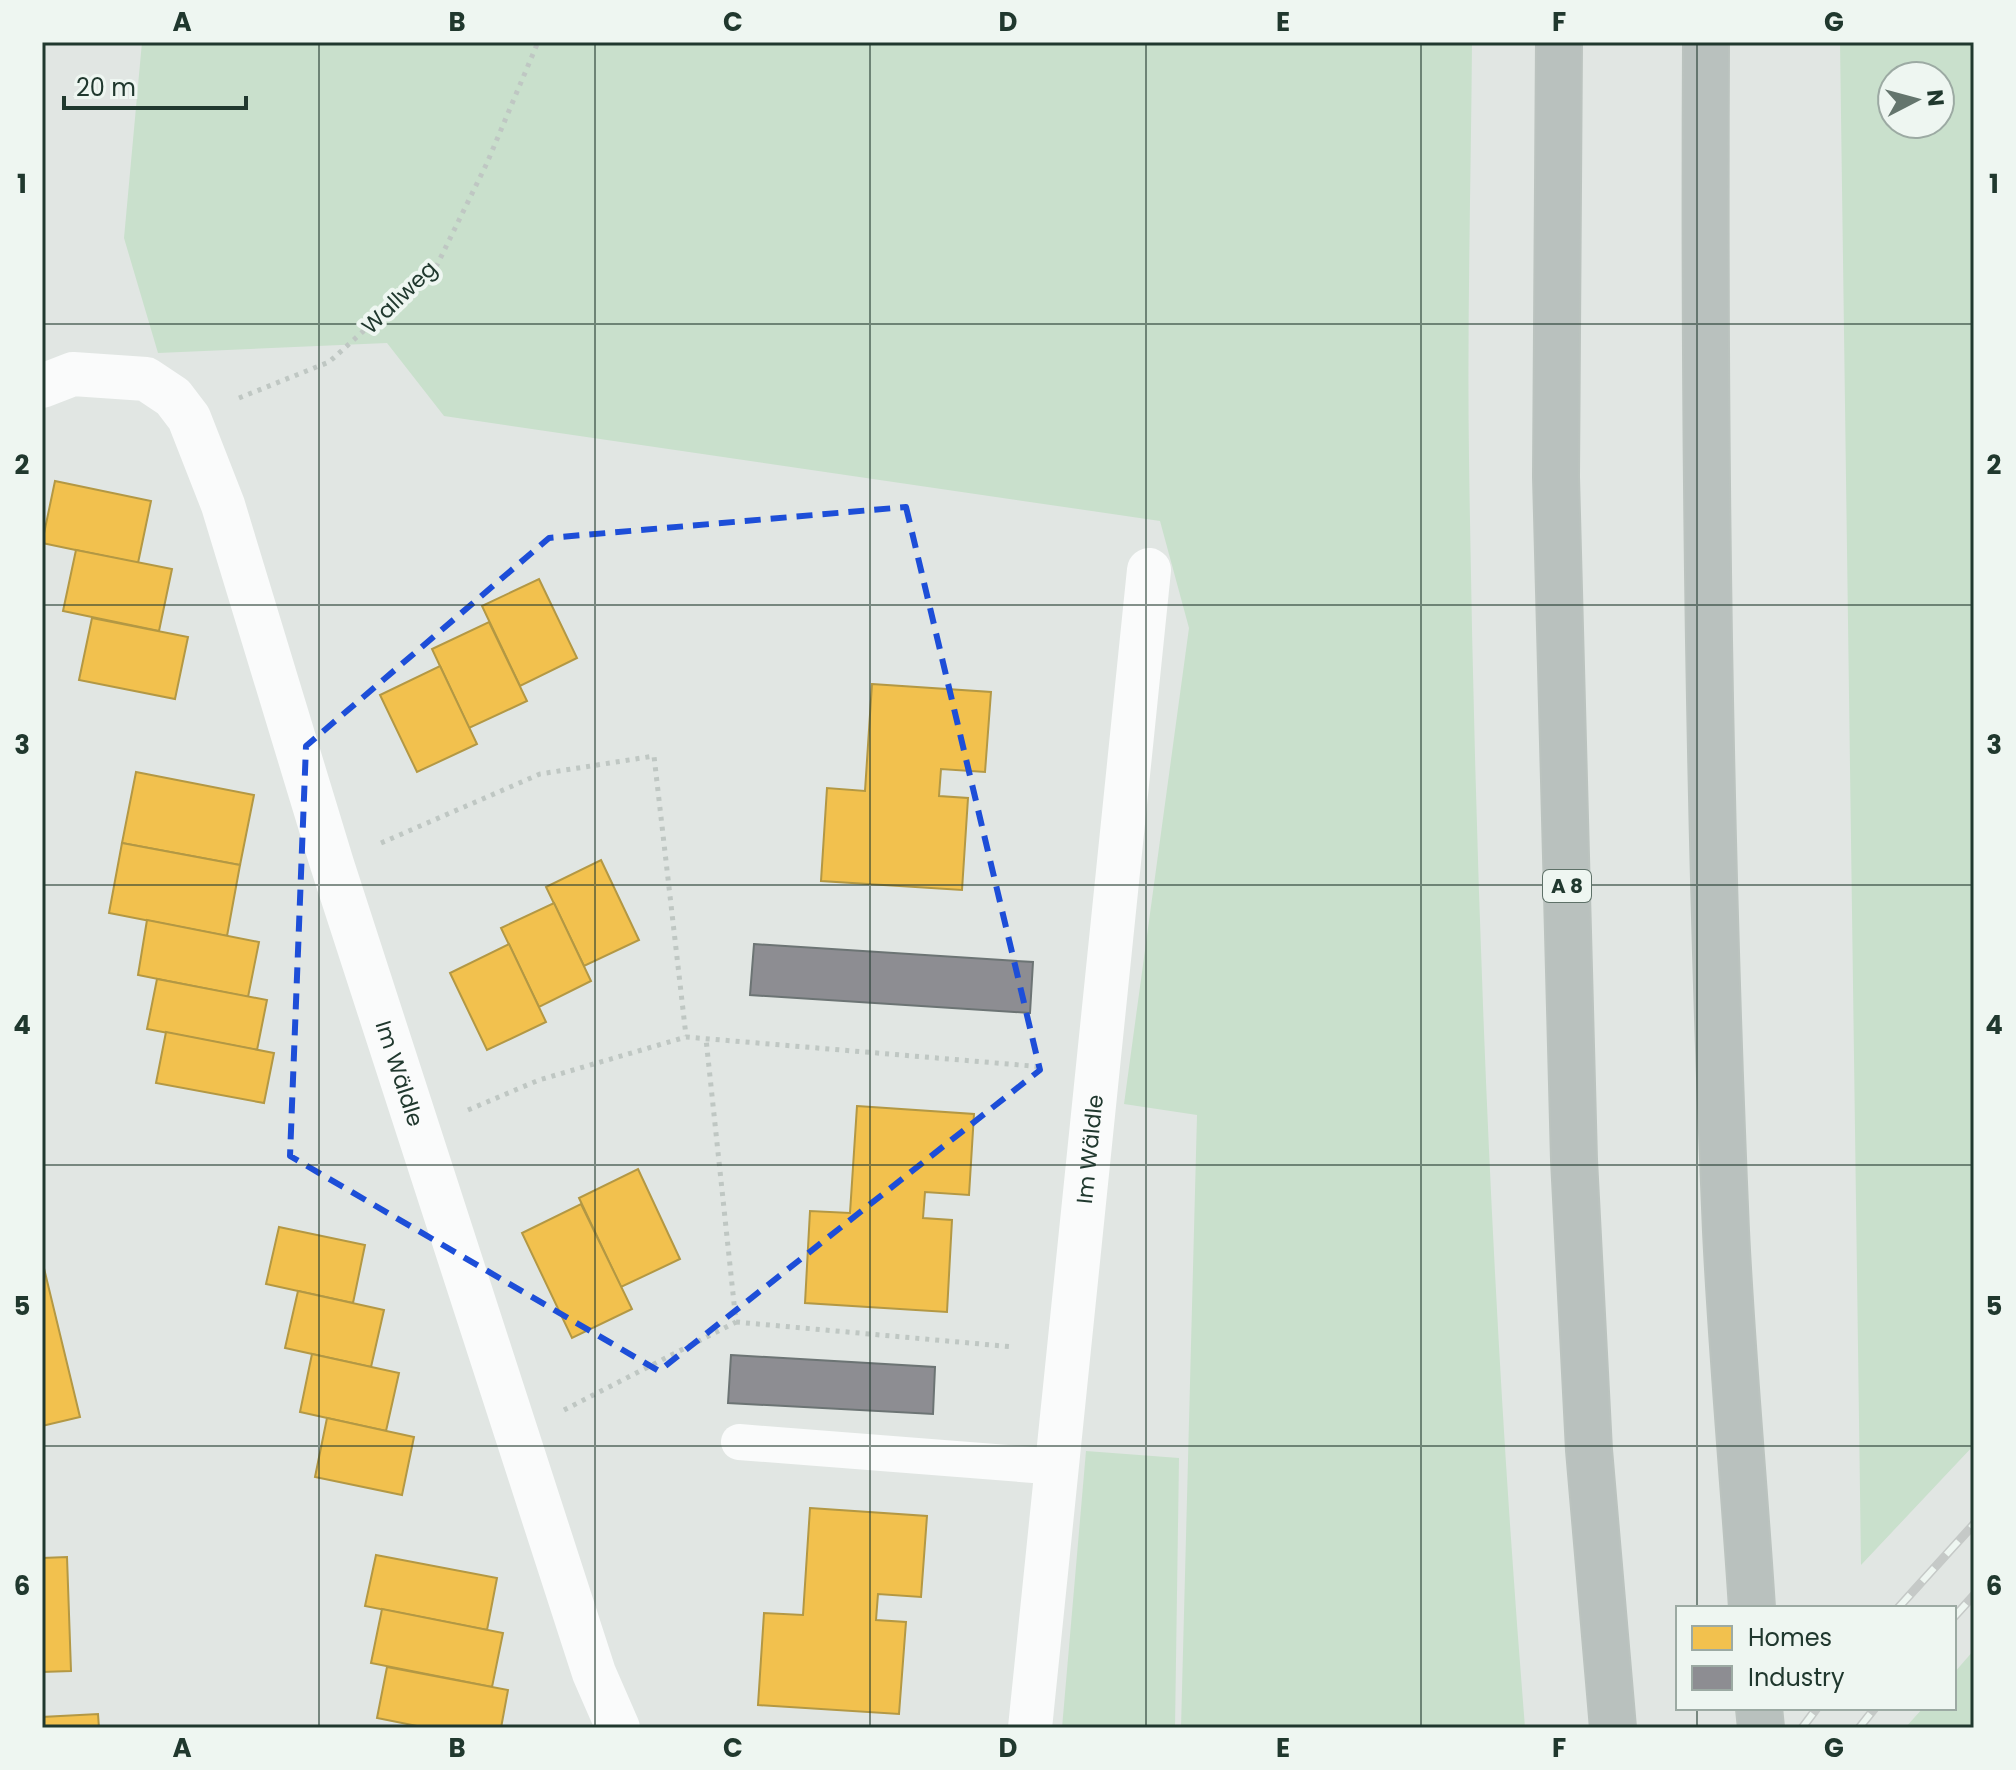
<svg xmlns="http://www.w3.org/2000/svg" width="2016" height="1770" viewBox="0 0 2016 1770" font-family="Poppins,sans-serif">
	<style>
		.green { fill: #c9e0cc; fill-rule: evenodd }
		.homes { fill: #f2c14e; stroke: #b39844; stroke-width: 2 }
		.industry { fill: #8d8d92; stroke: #6c7474; stroke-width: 2 }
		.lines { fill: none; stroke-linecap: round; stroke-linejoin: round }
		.highway-casing { stroke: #bbc3bf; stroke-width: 48 }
		.path { stroke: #bfc7c3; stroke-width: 5; stroke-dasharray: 4 6; stroke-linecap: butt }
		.lane { stroke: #fafbfb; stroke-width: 36 }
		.street { stroke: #fafbfb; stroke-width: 44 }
		.highway { stroke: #b9c1be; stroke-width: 44 }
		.rail-casing { stroke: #c5c9c7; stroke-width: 9 }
		.rail { stroke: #eef6f1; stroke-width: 6; stroke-dasharray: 18; stroke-linecap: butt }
		.marked { fill: none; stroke: #1d4ed8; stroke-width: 6; stroke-dasharray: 16 10; stroke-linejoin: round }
		.grid { fill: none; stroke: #20382e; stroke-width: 2; stroke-opacity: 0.55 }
		.labels { text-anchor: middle; stroke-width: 8; stroke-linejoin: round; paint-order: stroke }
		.shield { fill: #eef6f1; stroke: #5e7168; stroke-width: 2 }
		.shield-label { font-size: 20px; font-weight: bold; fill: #20382e }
		.street-label { font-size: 22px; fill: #20382e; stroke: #eef6f1 }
		.neatline { fill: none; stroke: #20382e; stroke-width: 3 }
		.grid-label { font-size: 26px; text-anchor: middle; font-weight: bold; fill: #20382e }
	</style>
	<rect width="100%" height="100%" fill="#e1e6e3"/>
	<g class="green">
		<path d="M142,42H1472C1471,180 1467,319 1469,458C1475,881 1491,1305 1525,1728H1181L1197,1115L1124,1104L1189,628L1160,521L444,416L387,343L158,353L124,238Z"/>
		<path d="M1840,42H1974V1445L1861,1565ZM1892,76H1940V124H1892Z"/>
		<polygon points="1086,1451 1179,1458 1175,1728 1062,1728"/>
		<polygon points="1974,1650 1974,1728 1905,1728 1923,1708 1954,1708 1954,1673"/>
	</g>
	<g class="homes">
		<polygon points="55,481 151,501 138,563 42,543"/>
		<polygon points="76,550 172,569 159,631 63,611"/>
		<polygon points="539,579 577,658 520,686 482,606"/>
		<polygon points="92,618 188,637 175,699 79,680"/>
		<polygon points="489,622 527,701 469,728 432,649"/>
		<polygon points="440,666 477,744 417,772 380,695"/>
		<polygon points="872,684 991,692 985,772 941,769 939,796 968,798 962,890 821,881 827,788 865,791"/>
		<polygon points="136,772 254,795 240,865 122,843"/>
		<polygon points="122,843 240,865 227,936 109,913"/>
		<polygon points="601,860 639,940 584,966 546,887"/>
		<polygon points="554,903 591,981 539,1007 501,928"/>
		<polygon points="147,920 259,942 248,997 138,975"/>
		<polygon points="509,944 546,1022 487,1050 450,973"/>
		<polygon points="157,979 267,1000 257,1050 147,1029"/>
		<polygon points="166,1032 274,1053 264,1103 156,1083"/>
		<polygon points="857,1106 974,1114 969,1195 925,1192 923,1218 952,1220 947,1312 805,1303 810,1211 850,1213"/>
		<polygon points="638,1169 680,1259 621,1287 579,1198"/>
		<polygon points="581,1204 632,1309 572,1338 522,1233"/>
		<polygon points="279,1227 365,1245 353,1303 266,1284"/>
		<polygon points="42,1260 80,1417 42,1426"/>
		<polygon points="298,1291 384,1310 371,1367 285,1348"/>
		<polygon points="312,1354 399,1373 386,1431 300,1412"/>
		<polygon points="327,1418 414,1437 402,1495 315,1477"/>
		<polygon points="810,1508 927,1516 921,1597 878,1594 876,1620 906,1622 899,1714 758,1705 764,1613 803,1615"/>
		<polygon points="376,1555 497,1578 487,1630 365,1606"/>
		<polygon points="67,1557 71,1671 42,1672 42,1558"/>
		<polygon points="382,1609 503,1633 492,1687 371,1663"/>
		<polygon points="387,1667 508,1690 501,1728 427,1728 377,1718"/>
		<polygon points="98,1714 99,1728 42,1728 42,1717"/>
	</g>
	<g class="industry">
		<polygon points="754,944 1033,962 1030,1013 750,995"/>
		<polygon points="731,1355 935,1367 933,1414 728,1403"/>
	</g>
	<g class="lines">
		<defs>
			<g id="highway">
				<polyline points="1559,42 1556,477 1574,1160 1589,1450 1613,1728"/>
				<path d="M1706,42C1704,439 1709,835 1726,1231C1732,1357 1744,1482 1752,1608"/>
				<polyline points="1759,1708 1761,1728"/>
			</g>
		</defs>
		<use href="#highway" class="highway-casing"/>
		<g class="path">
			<polyline points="239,398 329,362 437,265 487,163 538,42"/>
			<polyline points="381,843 540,774 654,756 686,1036"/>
			<polyline points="468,1110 539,1080 686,1037 1044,1067"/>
			<polyline points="736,1322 1014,1347"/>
			<polyline points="564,1410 736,1322 706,1039"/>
		</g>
		<polyline class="lane" points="739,1442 1059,1467"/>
		<g class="street">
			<path id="s1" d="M42,386L73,374L146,379L173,397L189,418L223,505L332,864L594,1673L618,1728"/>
			<path id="s2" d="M1030,1728L1149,570"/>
		</g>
		<use href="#highway" class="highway"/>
		<defs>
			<g id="rail">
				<polyline points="1898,1608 1974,1524"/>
				<polyline points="1954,1617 1974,1595"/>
				<polyline points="1802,1728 1817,1708"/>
				<polyline points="1859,1728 1875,1708"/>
			</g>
		</defs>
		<use href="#rail" class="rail-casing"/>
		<use href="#rail" class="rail"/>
	</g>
	<path class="marked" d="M906,507L1040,1070L659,1371L290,1156L306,746L549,538Z"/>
	<path class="grid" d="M319,42V1728M595,42V1728M870,42V1728M1146,42V1728M1421,42V1728M1697,42V1608M42,324H1974M42,605H1974M42,885H1974M42,1165H1974M42,1446H1974M1697,1708V1728"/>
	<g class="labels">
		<rect class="shield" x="1543" y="870" width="48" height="32" rx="6"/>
		<g class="shield-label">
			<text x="1567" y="893">A 8</text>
		</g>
		<g class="street-label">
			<text transform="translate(399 297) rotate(-44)" y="8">Wallweg</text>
			<text dy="8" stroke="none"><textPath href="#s1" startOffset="854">Im Wäldle</textPath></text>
			<text dy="8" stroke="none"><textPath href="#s2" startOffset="582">Im Wäldle</textPath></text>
		</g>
	</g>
	<rect width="2016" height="1770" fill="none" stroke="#eef6f1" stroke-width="88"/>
	<rect x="1676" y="1606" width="280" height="104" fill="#eef6f1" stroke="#9caaa3" stroke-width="2"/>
	<rect x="1692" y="1626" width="40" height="24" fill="#f2c14e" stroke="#9caaa3" stroke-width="2"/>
	<text x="1748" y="1646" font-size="24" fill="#20382e">Homes</text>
	<rect x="1692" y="1666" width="40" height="24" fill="#8d8d92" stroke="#9caaa3" stroke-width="2"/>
	<text x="1748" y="1686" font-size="24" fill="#20382e">Industry</text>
	<g transform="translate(1916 100) rotate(84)"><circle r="38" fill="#eef6f1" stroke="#9caaa3" stroke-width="2"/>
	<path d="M0-6L14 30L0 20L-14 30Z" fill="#64756d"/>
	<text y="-12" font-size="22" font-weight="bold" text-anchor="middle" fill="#20382e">N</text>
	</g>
	<path d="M64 96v12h182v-12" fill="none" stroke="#20382e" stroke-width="4"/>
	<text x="76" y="96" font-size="24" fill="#20382e" stroke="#eef6f1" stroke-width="6" paint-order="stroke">20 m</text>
	<rect x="44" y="44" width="1928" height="1682" class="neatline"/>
	<g class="grid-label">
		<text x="182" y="31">A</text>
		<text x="457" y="31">B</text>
		<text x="733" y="31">C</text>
		<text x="1008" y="31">D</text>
		<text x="1283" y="31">E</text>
		<text x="1559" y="31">F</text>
		<text x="1834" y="31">G</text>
		<text x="22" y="193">1</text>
		<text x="1994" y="193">1</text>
		<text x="22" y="474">2</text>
		<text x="1994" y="474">2</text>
		<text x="22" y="754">3</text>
		<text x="1994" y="754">3</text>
		<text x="22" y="1034">4</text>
		<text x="1994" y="1034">4</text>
		<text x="22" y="1315">5</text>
		<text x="1994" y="1315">5</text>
		<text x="22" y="1595">6</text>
		<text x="1994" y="1595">6</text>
		<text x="182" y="1757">A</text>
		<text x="457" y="1757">B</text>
		<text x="733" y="1757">C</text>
		<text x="1008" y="1757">D</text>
		<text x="1283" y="1757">E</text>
		<text x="1559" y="1757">F</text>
		<text x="1834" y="1757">G</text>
	</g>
</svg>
